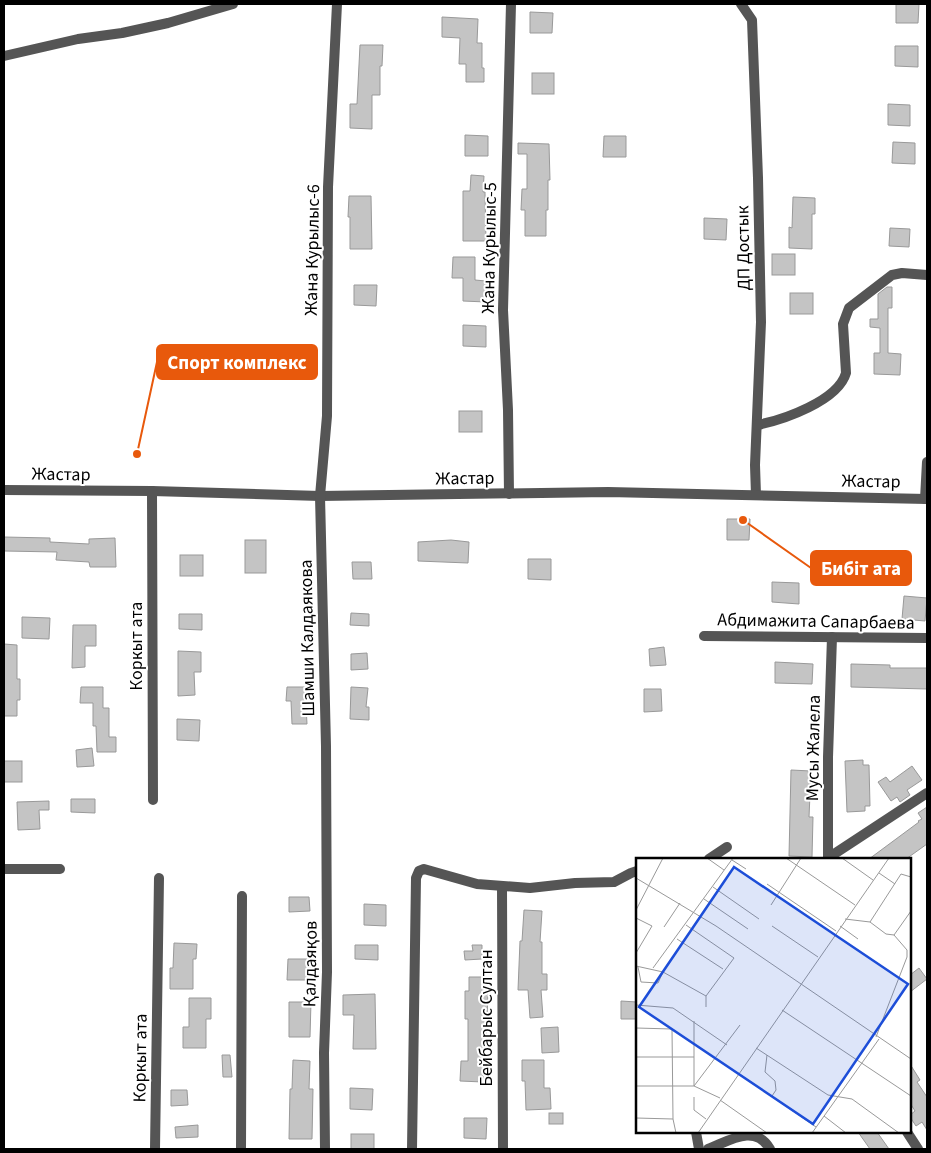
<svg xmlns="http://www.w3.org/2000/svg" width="931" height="1153" viewBox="0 0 931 1153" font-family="'Source Sans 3',sans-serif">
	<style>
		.building { fill: #c4c4c4; stroke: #999 }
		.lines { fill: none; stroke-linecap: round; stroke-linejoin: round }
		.minor { stroke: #555; stroke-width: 10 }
		.labels { text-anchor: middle; stroke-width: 4; stroke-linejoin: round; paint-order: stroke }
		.street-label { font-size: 18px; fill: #000; stroke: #fff }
		.inset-road { fill: none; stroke: #999; stroke-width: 1 }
		.view { fill: #1d4ed8; fill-opacity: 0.15; stroke: #1d4ed8; stroke-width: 2.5 }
		.inset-edge { fill: none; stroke: #000; stroke-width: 2.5 }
		.leader { fill: none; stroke: #e8590c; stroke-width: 2 }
		.callout-dot { fill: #e8590c; stroke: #fff; stroke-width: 2 }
		.callout { fill: #e8590c; stroke: #e8590c; stroke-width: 2 }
		.callout-label { font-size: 19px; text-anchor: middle; font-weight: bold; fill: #fff }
	</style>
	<rect width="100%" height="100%" fill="#fff"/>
	<g class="building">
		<polygon points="896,4 919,4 918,23 896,23"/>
		<polygon points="530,12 553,13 552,33 530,33"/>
		<polygon points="442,17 478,19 477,43 482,43 482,68 484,68 484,82 466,82 466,64 459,64 460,38 442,37"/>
		<polygon points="360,45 383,45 382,66 380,66 380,95 372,95 372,129 350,128 350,104 357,104"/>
		<polygon points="895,46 918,46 918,67 895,66"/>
		<rect x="532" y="73" width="22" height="21"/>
		<polygon points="888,104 910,105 910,126 888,125"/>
		<polygon points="465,135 488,136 488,156 465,156"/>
		<polygon points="604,136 626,136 626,157 603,157"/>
		<polygon points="893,142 915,143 915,164 892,163"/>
		<polygon points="518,143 549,144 550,180 548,180 548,210 546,210 546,236 525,236 525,210 521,210 522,189 527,189 527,154 518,154"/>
		<polygon points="471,175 484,176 483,192 485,192 486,241 463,241 463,191 470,191"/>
		<polygon points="349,196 371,196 372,249 350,249 350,217 348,217"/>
		<polygon points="793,197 815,198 815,214 812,214 812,249 789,248 789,227 792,228"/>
		<polygon points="704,218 727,219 726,240 704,239"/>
		<polygon points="890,228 910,229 909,247 889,246"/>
		<rect x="772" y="254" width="23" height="21"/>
		<polygon points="453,257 475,257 475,280 486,281 486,302 463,301 463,278 452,278"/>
		<polygon points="354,285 377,285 376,306 354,305"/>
		<polygon points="887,287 892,287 892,308 888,308 888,353 901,354 900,375 874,374 874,353 880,353 880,328 870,327 870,319 878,319 878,294"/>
		<rect x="790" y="293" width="23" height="21"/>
		<polygon points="463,325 486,326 486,347 463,346"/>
		<rect x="459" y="411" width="23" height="21"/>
		<polygon points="727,519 750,519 749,540 727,540"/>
		<polygon points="4,537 50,538 50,542 89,544 89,539 115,538 116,567 90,567 89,562 56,560 57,552 4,551"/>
		<rect x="245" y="540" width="21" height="33"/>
		<polygon points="451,540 469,542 468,563 418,561 418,542"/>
		<rect x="180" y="555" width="23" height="21"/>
		<polygon points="528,559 551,559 551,580 528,579"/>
		<polygon points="352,562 371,562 372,579 353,579"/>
		<polygon points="772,582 799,583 799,604 772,602"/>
		<polygon points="904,596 927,598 925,621 902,619"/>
		<polygon points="351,613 369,614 369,626 350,625"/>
		<polygon points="179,614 202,614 202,630 179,629"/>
		<polygon points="22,617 50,618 49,639 22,638"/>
		<polygon points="73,625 96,625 96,646 85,646 85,667 72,668"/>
		<polygon points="4,644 17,645 17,679 20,679 20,700 17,700 17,716 4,716"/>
		<polygon points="664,647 666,665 650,666 649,649"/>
		<polygon points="178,651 201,652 201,672 194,672 195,695 178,696"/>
		<polygon points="367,653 368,669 351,670 351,654"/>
		<polygon points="775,662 813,664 812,684 775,683"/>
		<polygon points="851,664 890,665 890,668 927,668 927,689 851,687"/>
		<polygon points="81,687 103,687 103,708 109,708 109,737 116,737 116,752 97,752 96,726 93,726 93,703 80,703"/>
		<polygon points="287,687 305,687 307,724 292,724 291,701 286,701"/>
		<polygon points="351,687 368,688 366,707 369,707 369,720 350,719"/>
		<polygon points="644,689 661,689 662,711 644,712"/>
		<polygon points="177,719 200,720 199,741 177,740"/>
		<polygon points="92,748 94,766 77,767 76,750"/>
		<polygon points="863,760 863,765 869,765 870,806 865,806 865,811 847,812 845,761"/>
		<rect x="4" y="761" width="18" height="21"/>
		<polygon points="912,766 922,780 907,790 910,795 900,802 897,797 891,801 878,782 886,777 890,782"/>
		<polygon points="791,770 811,771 809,817 813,817 812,857 789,856"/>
		<polygon points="71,799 95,799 95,813 71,812"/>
		<polygon points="49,801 49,810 39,810 40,829 18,830 17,802"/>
		<polygon points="927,807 927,844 906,859 869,859 919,822 918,821 922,819 918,813"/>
		<polygon points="289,897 309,897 310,911 289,912"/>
		<polygon points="364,904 386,905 386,926 364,925"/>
		<polygon points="524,910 542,911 540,942 542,942 542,974 547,974 547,990 541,990 543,1017 530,1018 528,990 518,990 520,941 522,941"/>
		<polygon points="174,943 197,944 196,959 193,959 193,989 170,989 170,968 173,968"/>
		<polygon points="355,945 378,945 378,960 355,959"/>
		<polygon points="472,945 482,945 482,959 465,960 464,951 473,951"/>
		<polygon points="288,959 310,959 310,980 287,980"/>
		<polygon points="919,968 927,979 910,992 910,975"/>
		<polygon points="469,977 486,977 486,991 488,991 486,1050 483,1050 483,1082 460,1081 461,1061 468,1061 468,1019 465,1019 465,991 469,991"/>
		<polygon points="375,994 376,1049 353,1049 354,1015 343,1015 343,995"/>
		<polygon points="189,998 211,998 211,1019 206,1019 206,1048 183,1048 183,1027 189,1027"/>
		<polygon points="621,1001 637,1002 637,1019 621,1019"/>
		<polygon points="289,1002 311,1002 310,1037 289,1037"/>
		<polygon points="558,1027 559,1052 542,1053 541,1028"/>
		<polygon points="222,1055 230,1055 232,1077 223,1077"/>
		<polygon points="293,1060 310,1061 309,1089 313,1089 312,1139 289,1139 290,1089 292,1089"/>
		<polygon points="522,1060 544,1060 544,1088 550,1088 551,1109 526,1110 525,1081 522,1081"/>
		<polygon points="910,1064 920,1080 917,1082 927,1097 927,1130 922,1122 916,1126 910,1117 910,1115 915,1111 910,1103"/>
		<polygon points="350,1088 373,1089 372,1110 350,1109"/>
		<polygon points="171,1090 187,1090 188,1105 171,1106"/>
		<rect x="549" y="1113" width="14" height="11"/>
		<polygon points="464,1118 487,1118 486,1139 464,1138"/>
		<polygon points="198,1125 198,1137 176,1138 175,1127"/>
		<polygon points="858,1132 877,1132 889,1149 870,1149"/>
		<rect x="351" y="1134" width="23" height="15"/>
	</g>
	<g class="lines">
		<g class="minor">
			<polyline points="741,4 752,20 758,178 761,322 755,465 756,495"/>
			<polyline points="4,56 78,39 122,33 168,23 233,4"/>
			<path d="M757,425C783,420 838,401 846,373L843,324L849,308L892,275L902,273L927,275"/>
			<polyline points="4,490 152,491 320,496 608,492 927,499"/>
			<polyline points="152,491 153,800"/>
			<polyline points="509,494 508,410 503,310 511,4"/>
			<polyline points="925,499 927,462"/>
			<polyline points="704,636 927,638"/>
			<polyline points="828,858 927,793"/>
			<polyline points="709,859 727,847"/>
			<polyline points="828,859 828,757 832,637"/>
			<polyline points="4,869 60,869"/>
			<polyline points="502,887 503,1149"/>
			<polyline points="696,1132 699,1149"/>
			<polyline points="907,1132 918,1149"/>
			<polyline points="155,1149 159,878"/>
			<polyline points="241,1149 242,896"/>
			<polyline points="325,1149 324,1053 327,972 326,746 320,496 327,416 328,187 337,4"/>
			<polyline points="412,1149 416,878 419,871 424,869 477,884 530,888 575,883 614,882 631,873 637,871"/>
			<path d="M708,1149C729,1141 755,1123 770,1149"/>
		</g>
	</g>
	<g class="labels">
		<g class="street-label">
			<text transform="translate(489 248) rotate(-89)" y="6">Жана Курылыс-5</text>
			<text transform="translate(743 248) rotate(-91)" y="6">ДП Достык</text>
			<text transform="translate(312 250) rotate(-89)" y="6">Жана Курылыс-6</text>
			<text transform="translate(61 474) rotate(1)" y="6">Жастар</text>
			<text transform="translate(465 478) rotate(-1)" y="6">Жастар</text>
			<text transform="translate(871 481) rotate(1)" y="6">Жастар</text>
			<text transform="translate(816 621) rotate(1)" y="6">Абдимажита Сапарбаева</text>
			<text transform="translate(307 638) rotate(-91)" y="6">Шамши Калдаякова</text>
			<text transform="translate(136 646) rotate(-90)" y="6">Коркыт ата</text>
			<text transform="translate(813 748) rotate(-89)" y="6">Мусы Жалела</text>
			<text transform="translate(310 964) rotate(-89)" y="6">Қалдаяқов</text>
			<text transform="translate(486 1018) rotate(-90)" y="6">Бейбарыс Султан</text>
			<text transform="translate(140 1058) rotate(-89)" y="6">Коркыт ата</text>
		</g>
	</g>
	<g transform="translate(636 858)">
		<rect width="275" height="275" fill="#fff"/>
		<path class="inset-road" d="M71,0L88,12M150,0L219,47M206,0L237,22M96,2L110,11M243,15L259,26M0,20L80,68L275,201M131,26L200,73M77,29L123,61M68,41L112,71M135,47L165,0M0,52L27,0M0,60L16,68L0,95M209,61L234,64M234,64L265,16L275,19M234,64L250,76L258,77M50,67L98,100L70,138V149M136,68L182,99M204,68L222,81M28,69L44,45M258,77L275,53M41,81L87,111M0,108L27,114L70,138M2,109L5,124L22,125L27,114M17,110L97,0M0,147L37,150L91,187M146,152L275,238M0,170L36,171L37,261L40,275M240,179L271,99V92L258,77M120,190L192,237L216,241L263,275M131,197L129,214L139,223L140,232L136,238M0,199H58M102,215L180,269M0,228H58L84,240M58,228L104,167M58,228V163M58,239V252L70,261M84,242L131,275M188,258L210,275M0,260L37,261M62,275L253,0M176,275L243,181"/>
		<path class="view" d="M98,9L272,126L177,266L3,149Z"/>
		<rect width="275" height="275" class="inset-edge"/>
	</g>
	<path class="leader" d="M137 454L157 362M743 520L811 568"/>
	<g class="callout-dot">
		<circle cx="137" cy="454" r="5"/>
		<circle cx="743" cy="520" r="5"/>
	</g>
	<g class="callout">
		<rect x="157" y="345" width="160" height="34" rx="5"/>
		<rect x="811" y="551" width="100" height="34" rx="5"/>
	</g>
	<g class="callout-label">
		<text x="237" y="369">Спорт комплекс</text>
		<text x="861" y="575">Бибіт ата</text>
	</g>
	<rect width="931" height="1153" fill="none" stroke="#000000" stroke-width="10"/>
</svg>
